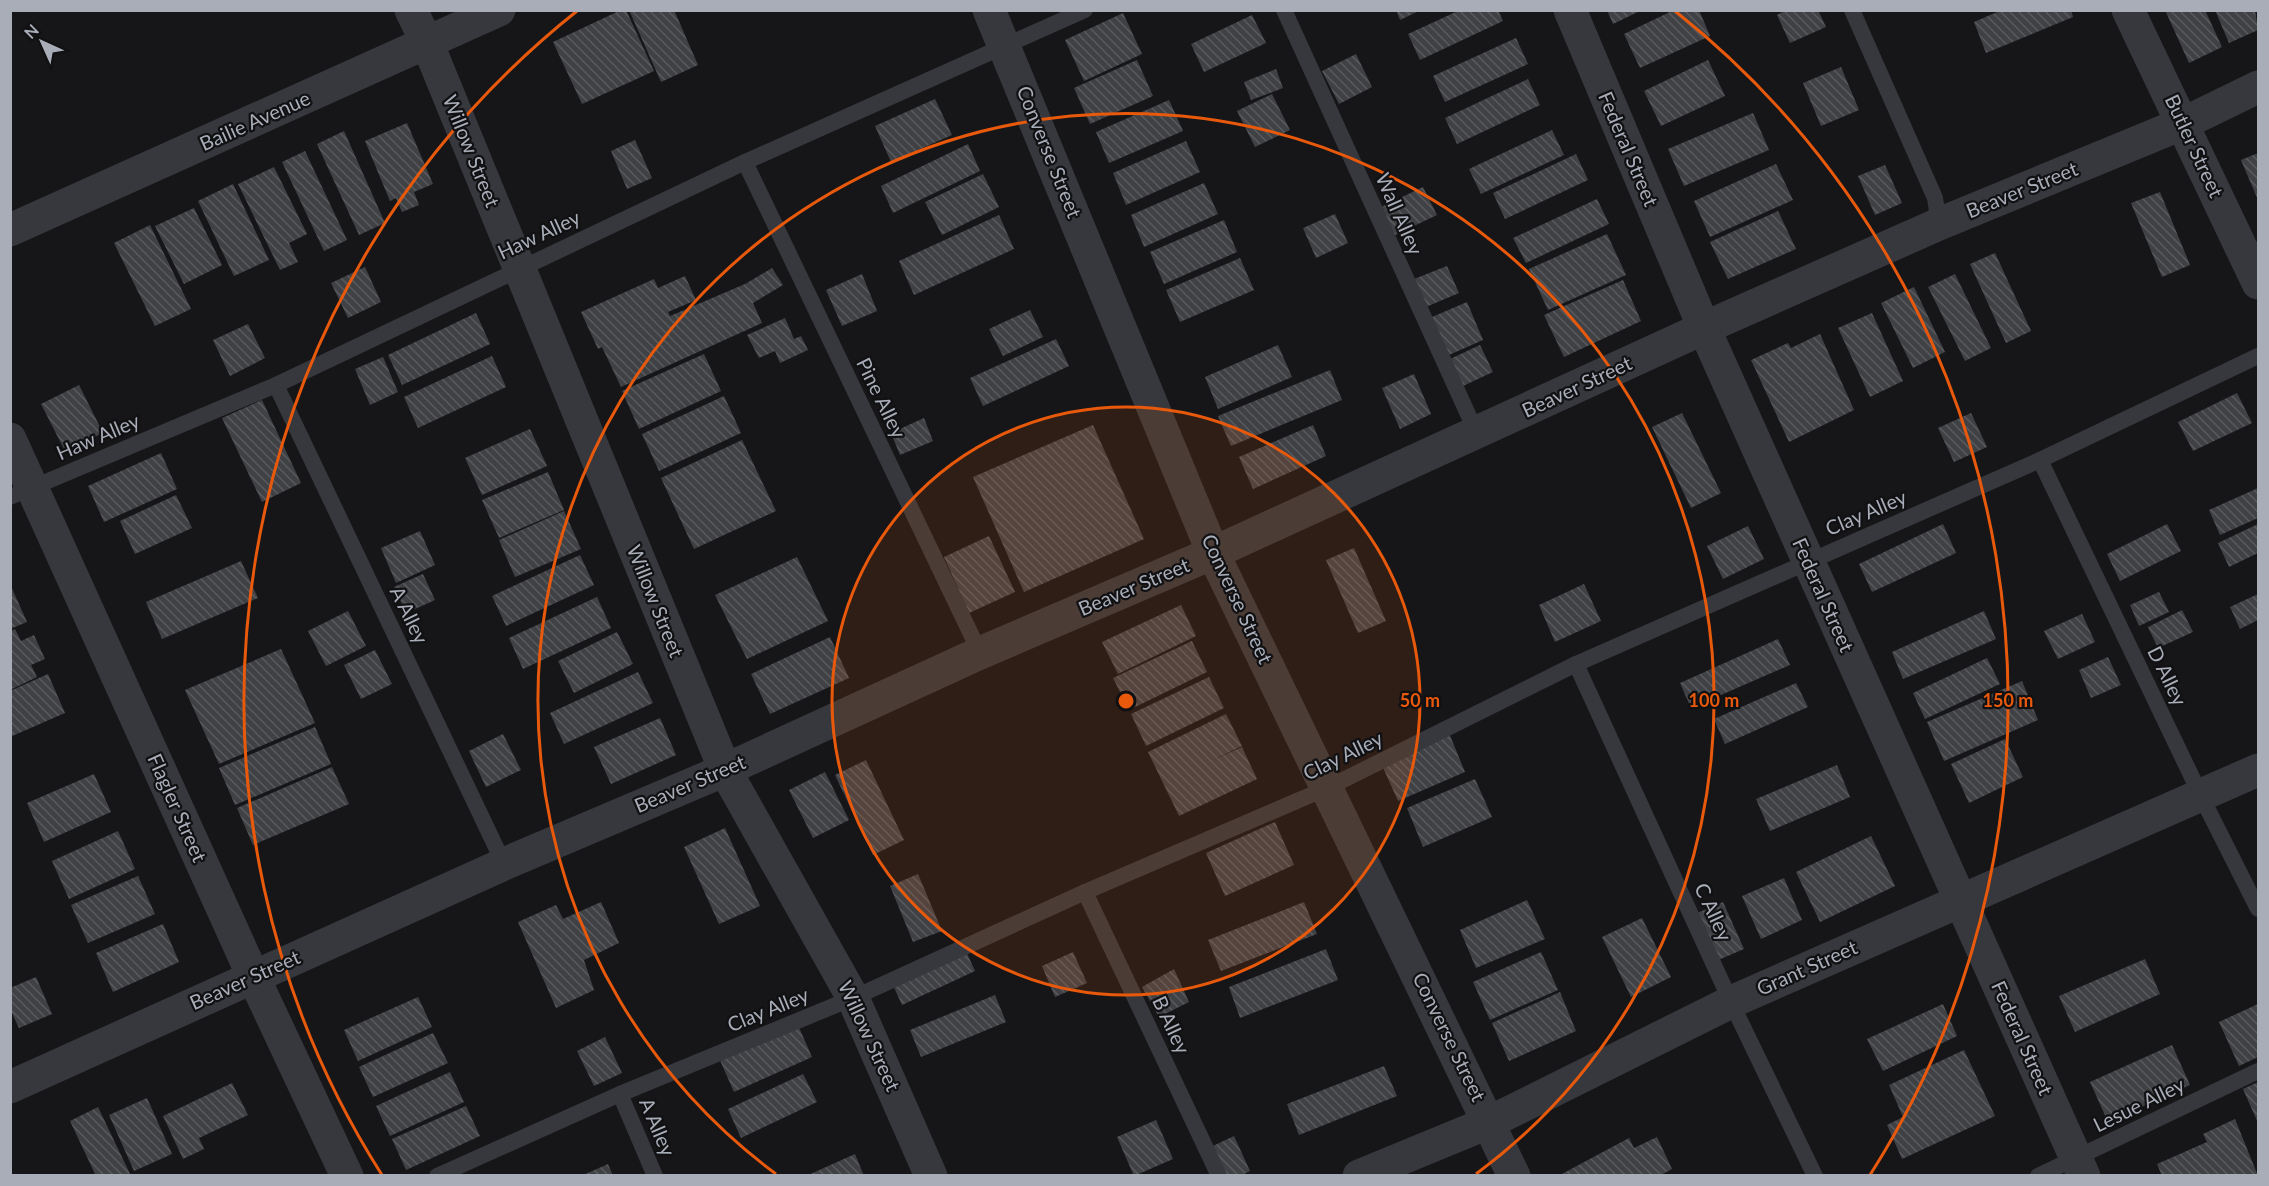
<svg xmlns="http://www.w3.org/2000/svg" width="2269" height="1186" viewBox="0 0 2269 1186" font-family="Lato,sans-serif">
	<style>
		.building { fill: url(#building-back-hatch) }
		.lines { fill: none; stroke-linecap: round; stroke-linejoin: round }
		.lane { stroke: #37383d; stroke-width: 16 }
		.street { stroke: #37383d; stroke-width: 33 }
		.ring { fill: none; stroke: #e8590c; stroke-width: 3 }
		.labels { text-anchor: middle; stroke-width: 4.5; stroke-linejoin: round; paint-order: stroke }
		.street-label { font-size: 20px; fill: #a8adb8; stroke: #111113 }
		.centre { fill: #e8590c; stroke: #111113; stroke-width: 3 }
		.ring-label { font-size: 18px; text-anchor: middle; font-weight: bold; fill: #e8590c; stroke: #111113; stroke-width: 4.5; stroke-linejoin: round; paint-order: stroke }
	</style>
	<defs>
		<pattern id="building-back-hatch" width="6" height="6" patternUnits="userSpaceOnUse" patternTransform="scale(1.5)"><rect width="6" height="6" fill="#404145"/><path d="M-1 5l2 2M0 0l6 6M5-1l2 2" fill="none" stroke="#595a5e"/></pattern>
	</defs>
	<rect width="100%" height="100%" fill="#161618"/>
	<g class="building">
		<polygon points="621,10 626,10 654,71 582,104 553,42"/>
		<polygon points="629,10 674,10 698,65 661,82"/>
		<polygon points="1396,10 1421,10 1400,20"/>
		<polygon points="1460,10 1498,10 1503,21 1420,60 1408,34"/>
		<polygon points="1607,10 1642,10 1613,24"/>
		<polygon points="1674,10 1699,10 1710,36 1640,68 1624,34"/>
		<polygon points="1786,10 1818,10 1826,27 1790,43 1777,15"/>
		<polygon points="2002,10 2071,10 2073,17 1986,53 1974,22"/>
		<polygon points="2165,10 2205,10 2222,47 2189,63"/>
		<polygon points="2215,10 2255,10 2258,30 2229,43"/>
		<polygon points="1123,13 1142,54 1084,81 1065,40"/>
		<polygon points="1252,15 1266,43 1204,72 1191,44"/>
		<polygon points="1516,38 1528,64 1445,102 1433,76"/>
		<polygon points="1356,54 1372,87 1339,104 1322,71"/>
		<polygon points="1137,60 1153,96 1090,124 1074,88"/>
		<polygon points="1708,60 1725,96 1661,126 1644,91"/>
		<polygon points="1841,67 1859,110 1821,126 1803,83"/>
		<polygon points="1276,69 1283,88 1251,100 1244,82"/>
		<polygon points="1528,79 1540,105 1457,144 1445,118"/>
		<polygon points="1272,94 1290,130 1255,147 1237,111"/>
		<polygon points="935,99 952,135 891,162 875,126"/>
		<polygon points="1169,100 1183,131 1109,163 1096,132"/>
		<polygon points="1753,113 1769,150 1684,186 1668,149"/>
		<polygon points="407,123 433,184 414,192 419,205 402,212 396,198 390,201 365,141"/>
		<polygon points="1552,130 1564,155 1481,194 1469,169"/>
		<polygon points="344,131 385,223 359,235 317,144"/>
		<polygon points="635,140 652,178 627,189 611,151"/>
		<polygon points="1186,141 1200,172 1126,205 1113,173"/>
		<polygon points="968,144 980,171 893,213 881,186"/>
		<polygon points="305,151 347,240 324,251 282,162"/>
		<polygon points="2258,153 2258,200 2241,160"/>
		<polygon points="1576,154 1588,180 1505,219 1493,193"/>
		<polygon points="1776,164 1793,200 1710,237 1694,201"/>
		<polygon points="1885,165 1902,203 1875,215 1858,176"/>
		<polygon points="274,167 307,234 289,243 298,262 280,270 238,184"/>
		<polygon points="983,174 999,207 942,235 925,202"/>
		<polygon points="1204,183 1218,214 1144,247 1131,215"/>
		<polygon points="233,184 269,260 234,276 198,201"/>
		<polygon points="1423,187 1437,215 1391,237 1377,209"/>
		<polygon points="2160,192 2190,265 2162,277 2131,203"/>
		<polygon points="1597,199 1609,224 1526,263 1513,238"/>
		<polygon points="194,208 222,265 184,284 155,226"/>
		<polygon points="1778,211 1796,249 1728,279 1710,242"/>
		<polygon points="1335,214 1348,243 1316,258 1303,228"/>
		<polygon points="999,215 1014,249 914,295 899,261"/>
		<polygon points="1224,220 1237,252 1164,284 1150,252"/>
		<polygon points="150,225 191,309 155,326 114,243"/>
		<polygon points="1607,234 1626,275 1548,310 1529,269"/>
		<polygon points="1995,253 2031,331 2006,343 1970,264"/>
		<polygon points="1240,258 1254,290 1180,322 1166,290"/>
		<polygon points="1447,266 1459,293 1426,307 1414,279"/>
		<polygon points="365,267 381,302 348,318 331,283"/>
		<polygon points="772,268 783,285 753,303 762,323 621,387 602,347 598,349 581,312 654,279 658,288 685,276 696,300 668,312 670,316 745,284"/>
		<polygon points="862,274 877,311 842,326 826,290"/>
		<polygon points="1955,274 1991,348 1965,361 1928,287"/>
		<polygon points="1623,280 1641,321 1564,357 1544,315"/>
		<polygon points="1914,287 1945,352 1913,368 1881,303"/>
		<polygon points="1467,302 1483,340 1449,355 1432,317"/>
		<polygon points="1030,310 1043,337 1003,356 989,329"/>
		<polygon points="476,313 490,344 402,385 388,355"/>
		<polygon points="1872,313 1903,381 1870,397 1838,328"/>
		<polygon points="785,318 794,339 801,336 808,350 780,363 775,351 759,358 747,335"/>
		<polygon points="248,324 265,358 230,376 213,340"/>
		<polygon points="1820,334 1854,410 1789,442 1751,360 1788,343 1791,348"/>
		<polygon points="1056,339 1069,366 983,406 970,378"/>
		<polygon points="1278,345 1292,377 1218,409 1205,377"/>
		<polygon points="1480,345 1493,372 1463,386 1450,359"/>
		<polygon points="704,354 721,391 639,429 622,391"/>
		<polygon points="492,356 506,387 418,428 404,397"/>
		<polygon points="383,357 398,392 370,405 355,369"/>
		<polygon points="1330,370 1342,400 1231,446 1218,416"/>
		<polygon points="1414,374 1431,414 1400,429 1382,388"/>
		<polygon points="79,385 103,433 65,451 41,404"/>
		<polygon points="2237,393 2252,423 2193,451 2178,422"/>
		<polygon points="724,396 741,433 659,471 642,434"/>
		<polygon points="262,400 301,483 262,502 222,418"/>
		<polygon points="1682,413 1721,493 1691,508 1652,427"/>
		<polygon points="1971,413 1987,447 1954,462 1938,428"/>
		<polygon points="924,418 933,441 900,455 891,433"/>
		<polygon points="1093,425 1144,539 1024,592 973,477"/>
		<polygon points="1313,425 1326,456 1253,489 1239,457"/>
		<polygon points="530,429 547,466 482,495 465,458"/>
		<polygon points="742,440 776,511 694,549 661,478"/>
		<polygon points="161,453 177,489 104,522 88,486"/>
		<polygon points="548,472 564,510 499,538 482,500"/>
		<polygon points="2258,488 2258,518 2220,535 2209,510"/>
		<polygon points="176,495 192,528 135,554 120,521"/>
		<polygon points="564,511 581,549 515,577 499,540"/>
		<polygon points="1943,524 1956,553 1872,592 1859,564"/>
		<polygon points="2167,524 2181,551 2120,581 2107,554"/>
		<polygon points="2258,524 2258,553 2229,567 2218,543"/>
		<polygon points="1748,526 1764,559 1723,579 1707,546"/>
		<polygon points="420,531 435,565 396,583 381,548"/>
		<polygon points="989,536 1015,592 969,613 944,557"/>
		<polygon points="1354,548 1386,621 1358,633 1326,560"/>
		<polygon points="580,555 594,585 506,626 492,596"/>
		<polygon points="797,557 828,621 747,659 715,595"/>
		<polygon points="241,561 258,598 162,639 146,602"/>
		<polygon points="423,574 435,600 406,613 394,587"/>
		<polygon points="10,584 27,622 10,629"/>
		<polygon points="1584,584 1601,621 1555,642 1539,605"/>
		<polygon points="2159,592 2169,612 2139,626 2130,605"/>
		<polygon points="2258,594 2258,620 2240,629 2230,607"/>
		<polygon points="597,597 611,628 523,669 509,638"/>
		<polygon points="1181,605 1196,636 1118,674 1102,642"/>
		<polygon points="2182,610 2193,632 2158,648 2148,627"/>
		<polygon points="348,611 366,646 326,666 308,631"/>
		<polygon points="1984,611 1996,639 1903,679 1892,652"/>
		<polygon points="2082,614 2095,642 2058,659 2044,631"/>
		<polygon points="15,629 21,641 34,635 45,659 31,665 37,677 10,690 10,631"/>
		<polygon points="617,632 633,664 574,693 558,661"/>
		<polygon points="830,637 849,678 770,714 751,674"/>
		<polygon points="1778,639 1790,665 1691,708 1680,683"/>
		<polygon points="1192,641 1207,672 1129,710 1113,678"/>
		<polygon points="281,649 315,723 219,764 185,690"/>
		<polygon points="375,650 392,684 361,699 344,665"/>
		<polygon points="2108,657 2121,685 2091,698 2079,670"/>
		<polygon points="1987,658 2000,684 1925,719 1913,693"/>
		<polygon points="638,672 653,703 564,744 550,713"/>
		<polygon points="48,674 65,713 10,737 10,691"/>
		<polygon points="1209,677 1224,708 1146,746 1131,714"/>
		<polygon points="2022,681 2038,720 1944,761 1927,722"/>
		<polygon points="1796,683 1808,707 1725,744 1714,719"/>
		<polygon points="1226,714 1242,746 1213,760 1242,747 1257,779 1179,816 1148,752"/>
		<polygon points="660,718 676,755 611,784 594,747"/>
		<polygon points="315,727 331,764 235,805 219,768"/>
		<polygon points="1449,733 1465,772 1398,801 1381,763"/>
		<polygon points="503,734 521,770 486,787 469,751"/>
		<polygon points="2005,739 2023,777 1969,803 1951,764"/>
		<polygon points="866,760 904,840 873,855 835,775"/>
		<polygon points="1837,765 1850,797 1770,831 1756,799"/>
		<polygon points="332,767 349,804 253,845 237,808"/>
		<polygon points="825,772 849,820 813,838 789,790"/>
		<polygon points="94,774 111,812 44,842 27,803"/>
		<polygon points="1475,779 1492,817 1423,847 1407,808"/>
		<polygon points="1275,822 1294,865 1225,896 1206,853"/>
		<polygon points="725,828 760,906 719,924 684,847"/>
		<polygon points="118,831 135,869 69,899 52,861"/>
		<polygon points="1871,836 1895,886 1820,922 1796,872"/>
		<polygon points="918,874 942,931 913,942 890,886"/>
		<polygon points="138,876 155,914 88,943 71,905"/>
		<polygon points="1784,878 1802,920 1761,939 1742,896"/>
		<polygon points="1527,900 1545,939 1476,968 1460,930"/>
		<polygon points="601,902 619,943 584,960 594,990 556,1008 518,922 556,905 563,919"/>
		<polygon points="1304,902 1317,934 1221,971 1208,940"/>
		<polygon points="1723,902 1744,949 1716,961 1695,914"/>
		<polygon points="1642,918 1671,977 1631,997 1602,937"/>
		<polygon points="163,924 179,962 113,992 96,953"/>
		<polygon points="965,949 975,971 902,1005 892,983"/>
		<polygon points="1326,949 1338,980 1240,1018 1229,987"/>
		<polygon points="1073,952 1087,983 1055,997 1042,966"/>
		<polygon points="1541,952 1558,990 1490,1020 1473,982"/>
		<polygon points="2145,959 2160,994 2075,1032 2059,996"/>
		<polygon points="1174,969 1189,1002 1159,1017 1142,987"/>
		<polygon points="36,977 52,1014 19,1028 10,1009 10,988"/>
		<polygon points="1560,992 1576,1031 1509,1061 1492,1023"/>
		<polygon points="995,995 1006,1022 921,1057 910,1030"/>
		<polygon points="418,997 432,1027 358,1061 344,1030"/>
		<polygon points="1943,1004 1957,1036 1883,1071 1867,1039"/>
		<polygon points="2258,1004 2258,1057 2239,1066 2219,1022"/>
		<polygon points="797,1023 812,1057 734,1092 719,1058"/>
		<polygon points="433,1033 448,1063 373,1097 359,1067"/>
		<polygon points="605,1037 622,1073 594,1086 577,1051"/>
		<polygon points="2172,1045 2190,1085 2108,1122 2090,1082"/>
		<polygon points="1964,1050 1995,1116 1902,1159 1887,1125 1903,1117 1889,1085"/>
		<polygon points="1384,1066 1397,1096 1299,1135 1287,1104"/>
		<polygon points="450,1072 464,1102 390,1136 376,1106"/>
		<polygon points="803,1074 817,1102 741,1138 728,1109"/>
		<polygon points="2258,1082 2258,1123 2243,1089"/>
		<polygon points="232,1083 248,1115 199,1138 204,1149 183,1159 163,1116"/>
		<polygon points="147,1098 172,1154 134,1171 109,1115"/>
		<polygon points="466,1106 480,1136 406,1170 392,1139"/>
		<polygon points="98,1107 131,1176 96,1176 70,1121"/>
		<polygon points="2235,1119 2258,1176 2162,1176 2157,1164 2207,1142 2203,1134"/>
		<polygon points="1156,1120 1173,1159 1134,1176 1117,1137"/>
		<polygon points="1234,1136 1250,1171 1240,1176 1227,1176 1213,1146"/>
		<polygon points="1657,1137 1672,1169 1659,1176 1558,1176 1629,1138 1634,1148"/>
		<polygon points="855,1154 864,1176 806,1176"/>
		<polygon points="608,1164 613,1176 581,1176"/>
	</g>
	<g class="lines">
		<g class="lane">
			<polyline points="1284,10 1477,434"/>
			<polyline points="1852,10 1935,198 1939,224"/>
			<polyline points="745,162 980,653"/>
			<polyline points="276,385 504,864"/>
			<polyline points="2040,460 2201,796 2258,909"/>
			<polyline points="10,497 276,385 745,162 1085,10"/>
			<polyline points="1576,664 1731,1002 1815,1176"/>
			<polyline points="1085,892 1219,1176"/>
			<polyline points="620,1094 655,1176"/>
			<polyline points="437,1176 620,1094 853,998 1085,892 1327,788 1576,664 2040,460 2258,356"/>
			<polyline points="2038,1176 2258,1071"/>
		</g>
		<g class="street">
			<polyline points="411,10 428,45 725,770 853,998 931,1176"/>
			<polyline points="989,10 1213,553 1514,1176"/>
			<polyline points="1570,10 1704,328 2084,1176"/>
			<polyline points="2128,10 2258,283"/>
			<polyline points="10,230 499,10"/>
			<polyline points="10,439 253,976 347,1176"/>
			<polyline points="10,1087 504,864 725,770 980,653 1213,553 1704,328 1939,224 2184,123 2258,87"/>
			<polyline points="1359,1176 1490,1122 1731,1002 2258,770"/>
		</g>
	</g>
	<circle cx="1126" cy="701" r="294" fill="#e8590c" fill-opacity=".12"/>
	<g class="ring">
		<circle cx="1126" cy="701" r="294"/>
		<path d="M776 1174A588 588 0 1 1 1476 1174"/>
		<path d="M382 1175A882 882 0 0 1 577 11M1675 11A882 882 0 0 1 1870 1175"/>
	</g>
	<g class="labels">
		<g class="street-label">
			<text transform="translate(255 121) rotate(-24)" y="7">Bailie Avenue</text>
			<text transform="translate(2194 146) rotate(65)" y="7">Butler Street</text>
			<text transform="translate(1628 149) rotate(67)" y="7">Federal Street</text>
			<text transform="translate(471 151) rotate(68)" y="7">Willow Street</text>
			<text transform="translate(1049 152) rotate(68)" y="7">Converse Street</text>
			<text transform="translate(2022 190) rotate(-22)" y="7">Beaver Street</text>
			<text transform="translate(1399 214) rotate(66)" y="7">Wall Alley</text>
			<text transform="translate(539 235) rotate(-25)" y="7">Haw Alley</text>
			<text transform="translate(1577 387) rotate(-25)" y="7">Beaver Street</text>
			<text transform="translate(881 398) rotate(64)" y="7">Pine Alley</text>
			<text transform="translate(98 437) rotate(-23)" y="7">Haw Alley</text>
			<text transform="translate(1866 513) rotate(-23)" y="7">Clay Alley</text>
			<text transform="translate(1134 587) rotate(-23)" y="7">Beaver Street</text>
			<text transform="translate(1823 595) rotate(66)" y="7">Federal Street</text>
			<text transform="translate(1237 599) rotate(65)" y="7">Converse Street</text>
			<text transform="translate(655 601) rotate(68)" y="7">Willow Street</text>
			<text transform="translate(409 615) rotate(64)" y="7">A Alley</text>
			<text transform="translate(2167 676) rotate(64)" y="7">D Alley</text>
			<text transform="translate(1343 756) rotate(-26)" y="7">Clay Alley</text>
			<text transform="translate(690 784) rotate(-23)" y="7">Beaver Street</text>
			<text transform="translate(177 808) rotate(66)" y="7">Flagler Street</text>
			<text transform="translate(1713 912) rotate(65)" y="7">C Alley</text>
			<text transform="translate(1807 968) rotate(-24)" y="7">Grant Street</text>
			<text transform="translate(245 980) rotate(-24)" y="7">Beaver Street</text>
			<text transform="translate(768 1010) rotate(-22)" y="7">Clay Alley</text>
			<text transform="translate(1171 1025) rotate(65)" y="7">B Alley</text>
			<text transform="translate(869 1036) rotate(65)" y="7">Willow Street</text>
			<text transform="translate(1449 1037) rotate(64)" y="7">Converse Street</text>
			<text transform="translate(2022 1038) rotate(66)" y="7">Federal Street</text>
			<text transform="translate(2139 1105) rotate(-26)" y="7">Lesue Alley</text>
			<text transform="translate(657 1127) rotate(67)" y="7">A Alley</text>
		</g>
	</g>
	<circle cx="1126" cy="701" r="9" class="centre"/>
	<g class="ring-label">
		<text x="1420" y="707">50 m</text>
		<text x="1714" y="707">100 m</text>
		<text x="2008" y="707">150 m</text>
	</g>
	<rect width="2269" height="1186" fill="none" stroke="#a8adb8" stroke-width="24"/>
	<g transform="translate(42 42) rotate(315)" stroke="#111113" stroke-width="4.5" paint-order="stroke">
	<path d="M0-4.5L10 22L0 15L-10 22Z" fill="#a8adb8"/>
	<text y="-9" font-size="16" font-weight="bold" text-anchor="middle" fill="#a8adb8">N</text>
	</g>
</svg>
